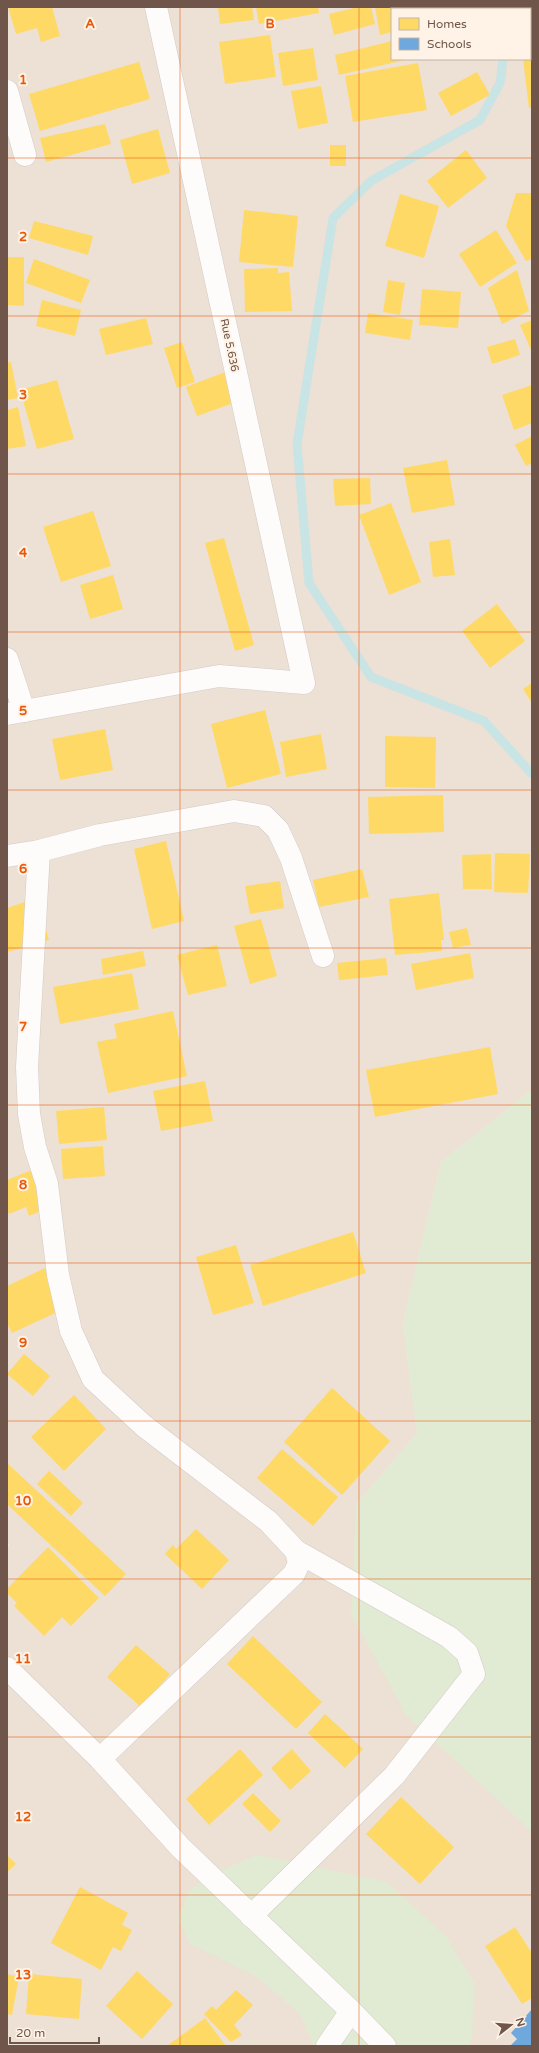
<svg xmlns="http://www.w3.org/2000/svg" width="539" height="2053" viewBox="0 0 539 2053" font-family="'Varela Round',sans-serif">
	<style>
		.residential { fill: #ede0d4; fill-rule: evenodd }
		.green { fill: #e1ead2 }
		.homes { fill: #ffd966 }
		.schools { fill: #6fa8dc }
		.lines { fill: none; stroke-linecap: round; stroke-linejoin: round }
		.stream { stroke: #c9e4e4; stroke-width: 9 }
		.minor-casing { stroke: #d3cbc6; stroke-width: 23 }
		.minor { stroke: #fdfcfb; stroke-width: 22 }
		.grid { fill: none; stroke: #e8590c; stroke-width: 1; stroke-opacity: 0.55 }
		.labels { text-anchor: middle; stroke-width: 4; stroke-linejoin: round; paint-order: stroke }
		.street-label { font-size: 11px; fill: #70554a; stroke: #fef3e6 }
		.grid-label { font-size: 13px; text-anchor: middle; font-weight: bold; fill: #e8590c; stroke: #fef3e6; stroke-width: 4; stroke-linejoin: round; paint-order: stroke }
	</style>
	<rect width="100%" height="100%" fill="#f4eee7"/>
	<path class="residential" d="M7,7H532V1090L441,1162L403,1323L417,1433L356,1505L532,1832V2046H7V1548L9,1545L7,1539ZM392,9H530V59H392Z"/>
	<g class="green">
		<polygon points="532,1090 532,1832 406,1715 351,1614 356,1505 417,1433 403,1323 441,1162"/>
		<polygon points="257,1855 387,1882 446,1936 475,1984 472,2038 468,2046 314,2046 300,2014 257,1977 190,1944 178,1919 188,1892 208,1876"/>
	</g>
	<g class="homes">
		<polygon points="8,7 52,7 60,36 41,42 37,28 16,34"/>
		<polygon points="218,7 252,7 254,20 220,24"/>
		<polygon points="256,7 318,7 319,13 259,24"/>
		<polygon points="358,7 371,7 375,24 334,35 329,14"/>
		<polygon points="375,7 408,7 408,9 392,9 392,32 380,35"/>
		<polygon points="431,7 451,7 452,9 432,9"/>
		<polygon points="532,10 532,107 529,108 523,59 530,59 530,11"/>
		<polygon points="270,35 276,77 225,84 219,42"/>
		<polygon points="392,41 392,59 405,60 339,75 335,55"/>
		<polygon points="313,48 318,80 283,86 278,53"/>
		<polygon points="139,62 150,99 40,131 29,94"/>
		<polygon points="418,63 427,110 353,122 345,76"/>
		<polygon points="477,72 490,95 451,116 438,93"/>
		<polygon points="321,86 328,123 298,129 291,91"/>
		<polygon points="105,124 111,144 46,162 40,138"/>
		<polygon points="158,129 170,173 132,184 120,140"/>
		<rect x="330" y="145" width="16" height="21"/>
		<polygon points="466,150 487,178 448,208 427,181"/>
		<polygon points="516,193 532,193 532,259 526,261 506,226"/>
		<polygon points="400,194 439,206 424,258 385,246"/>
		<polygon points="244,210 298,216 293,267 239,262"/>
		<polygon points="34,221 93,236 88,255 29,238"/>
		<polygon points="496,230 517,263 480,287 459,254"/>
		<polygon points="7,257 24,257 24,306 7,305"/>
		<polygon points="34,259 90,280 81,303 26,283"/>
		<polygon points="278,268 278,273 289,272 292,311 245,312 244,269"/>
		<polygon points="517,270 529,311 502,324 488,288"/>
		<polygon points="388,280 405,283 400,315 383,312"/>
		<polygon points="422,289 461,292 458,328 419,325"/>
		<polygon points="42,300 81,310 75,336 36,326"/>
		<polygon points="368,313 413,320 410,340 365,333"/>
		<polygon points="146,318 153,344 106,355 99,329"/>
		<polygon points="532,320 532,352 520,325"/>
		<polygon points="515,339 520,355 492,364 487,347"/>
		<polygon points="182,342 195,382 177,388 164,348"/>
		<polygon points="11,362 18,398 7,400 7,363"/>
		<polygon points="228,371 239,401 197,416 186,387"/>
		<polygon points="57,380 74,439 37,449 20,390"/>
		<polygon points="532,385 532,423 514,430 502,395"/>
		<polygon points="18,407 26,446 7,449 7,410"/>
		<polygon points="532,436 532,463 526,466 515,445"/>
		<polygon points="447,460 455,505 412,513 403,468"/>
		<polygon points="370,478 371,504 335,506 333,479"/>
		<polygon points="391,503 421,582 389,595 359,515"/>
		<polygon points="93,511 111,566 61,582 43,527"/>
		<polygon points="224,538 254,645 235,651 205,543"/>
		<polygon points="450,539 455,575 433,577 429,542"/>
		<polygon points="113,575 123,609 90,619 80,585"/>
		<polygon points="497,604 525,641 490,668 462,631"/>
		<polygon points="532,683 532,703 523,689"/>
		<polygon points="265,710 281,774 227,788 211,724"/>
		<polygon points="105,729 113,770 60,780 52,739"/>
		<polygon points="321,734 327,769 286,777 280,742"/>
		<polygon points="385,736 436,737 435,788 385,787"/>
		<polygon points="443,795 444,832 369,834 368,797"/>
		<polygon points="166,841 184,921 152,929 134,849"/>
		<polygon points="495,853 530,854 528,893 494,892"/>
		<polygon points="491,854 492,889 463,889 462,855"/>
		<polygon points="362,869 369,897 319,907 313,880"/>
		<polygon points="280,881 284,908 250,914 245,886"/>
		<polygon points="439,893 444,940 441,940 442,951 395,955 389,899"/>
		<polygon points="37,898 49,940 7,952 7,908"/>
		<polygon points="261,919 277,976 250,984 234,926"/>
		<polygon points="467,928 471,945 453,948 449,932"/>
		<polygon points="217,945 227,986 188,995 177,955"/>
		<polygon points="143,951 146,966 103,975 101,959"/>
		<polygon points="470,953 474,978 416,990 411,964"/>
		<polygon points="386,958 388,975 339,980 337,963"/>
		<polygon points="132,973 139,1009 60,1024 53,987"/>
		<polygon points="173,1011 187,1076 108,1093 97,1042 117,1038 114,1024"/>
		<polygon points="490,1047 498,1094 375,1117 366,1070"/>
		<polygon points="205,1081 213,1121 161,1131 153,1091"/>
		<polygon points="104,1107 107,1140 59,1144 56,1111"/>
		<polygon points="103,1146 105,1176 63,1179 61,1149"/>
		<polygon points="42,1166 58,1204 29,1216 26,1207 9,1214 7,1209 7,1180"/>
		<polygon points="353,1232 366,1273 263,1306 250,1265"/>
		<polygon points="236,1245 254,1303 213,1315 196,1257"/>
		<polygon points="45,1268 64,1309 12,1333 7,1323 7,1286"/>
		<polygon points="24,1354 50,1376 33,1396 7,1374"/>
		<polygon points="332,1388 390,1441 342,1495 284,1442"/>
		<polygon points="74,1395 106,1429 64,1471 31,1437"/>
		<polygon points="282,1449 338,1497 313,1526 257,1478"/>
		<polygon points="7,1463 126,1574 105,1596 7,1504"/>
		<polygon points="49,1471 83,1503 71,1516 37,1484"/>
		<polygon points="196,1529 229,1560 202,1589 165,1554 173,1545 176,1549"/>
		<polygon points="48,1547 99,1598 71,1626 62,1617 44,1636 14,1606 17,1603 7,1593 7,1589"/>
		<polygon points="253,1636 322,1702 296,1729 227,1664"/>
		<polygon points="136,1645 170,1674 141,1707 107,1677"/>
		<polygon points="325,1714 363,1749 345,1768 308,1733"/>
		<polygon points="240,1749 263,1775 209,1825 186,1799"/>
		<polygon points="292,1749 311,1771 290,1790 271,1768"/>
		<polygon points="253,1793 281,1821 270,1832 242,1804"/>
		<polygon points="401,1797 454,1847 420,1884 366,1834"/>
		<polygon points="7,1855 16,1864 7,1872"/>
		<polygon points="80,1887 128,1913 122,1925 132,1930 121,1951 113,1947 101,1970 51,1943"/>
		<polygon points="515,1927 532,1953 532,1998 522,2004 485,1946"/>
		<polygon points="137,1971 173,2004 142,2039 106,2006"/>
		<polygon points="7,1974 19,1977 12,2015 7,2014"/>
		<polygon points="29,1974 82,1979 79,2019 26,2014"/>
		<polygon points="236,1990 253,2005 234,2025 242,2035 231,2042 204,2014 212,2006 216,2010"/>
		<polygon points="205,2018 226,2046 167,2046"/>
	</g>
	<polygon class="schools" points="532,2009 532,2046 510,2046 517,2039 511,2033"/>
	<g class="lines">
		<g class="stream">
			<polyline points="508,9 508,7"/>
			<polyline points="503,59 500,83 480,120 371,181 333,218 297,444 309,583 371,677 484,721 532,774"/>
		</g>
		<defs>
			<g id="minor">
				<polyline points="7,91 25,155"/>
				<polyline points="7,659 24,711"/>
				<polyline points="7,714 219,676 304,683 156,7"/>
				<polyline points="39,851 27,1067 29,1114 35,1147 47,1184 58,1275 71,1331 93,1379 144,1426 268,1521 296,1551 299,1563 294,1574 100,1759"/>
				<polyline points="7,856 39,851 100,835 234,811 264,816 278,830 291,858 323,956"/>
				<polyline points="7,1668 100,1759 180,1847 351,2011 327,2046"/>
				<polyline points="251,1916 394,1776 474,1674 467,1653 449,1637 296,1551"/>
				<polyline points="351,2011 385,2046"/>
			</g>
		</defs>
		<use href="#minor" class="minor-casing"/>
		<use href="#minor" class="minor"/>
	</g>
	<path class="grid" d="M180,7V2046M359,7V2046M7,158H532M7,316H532M7,474H532M7,632H532M7,790H532M7,948H532M7,1105H532M7,1263H532M7,1421H532M7,1579H532M7,1737H532M7,1895H532"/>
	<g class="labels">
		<g class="street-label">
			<text transform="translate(230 345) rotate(78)" y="4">Rue 5.636</text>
		</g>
	</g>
	<g class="grid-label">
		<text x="90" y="28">A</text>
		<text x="270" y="28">B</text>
		<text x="23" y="84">1</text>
		<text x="23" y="241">2</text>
		<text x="23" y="399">3</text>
		<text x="23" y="557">4</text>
		<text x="23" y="715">5</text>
		<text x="23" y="873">6</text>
		<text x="23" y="1031">7</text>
		<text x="23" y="1189">8</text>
		<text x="23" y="1347">9</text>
		<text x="23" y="1505">10</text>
		<text x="23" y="1663">11</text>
		<text x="23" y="1821">12</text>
		<text x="23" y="1979">13</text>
	</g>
	<rect width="539" height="2053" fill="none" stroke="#70554a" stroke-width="16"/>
	<rect x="391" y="8" width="140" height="52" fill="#fef3e6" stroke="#c5b4a8"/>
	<rect x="399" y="18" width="20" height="12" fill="#ffd966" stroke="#c5b4a8"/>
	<text x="427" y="28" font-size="12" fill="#70554a">Homes</text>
	<rect x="399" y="38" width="20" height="12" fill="#6fa8dc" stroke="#c5b4a8"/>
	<text x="427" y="48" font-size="12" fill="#70554a">Schools</text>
	<g transform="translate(511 2025) rotate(73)" stroke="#fef3e6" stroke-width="3" paint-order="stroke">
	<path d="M0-3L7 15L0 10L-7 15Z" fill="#70554a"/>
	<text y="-6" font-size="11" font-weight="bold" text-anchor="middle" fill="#70554a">N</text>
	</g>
	<path d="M10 2037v6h89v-6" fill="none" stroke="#70554a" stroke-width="2"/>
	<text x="16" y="2037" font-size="12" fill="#70554a" stroke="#fef3e6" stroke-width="3" paint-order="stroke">20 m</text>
</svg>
